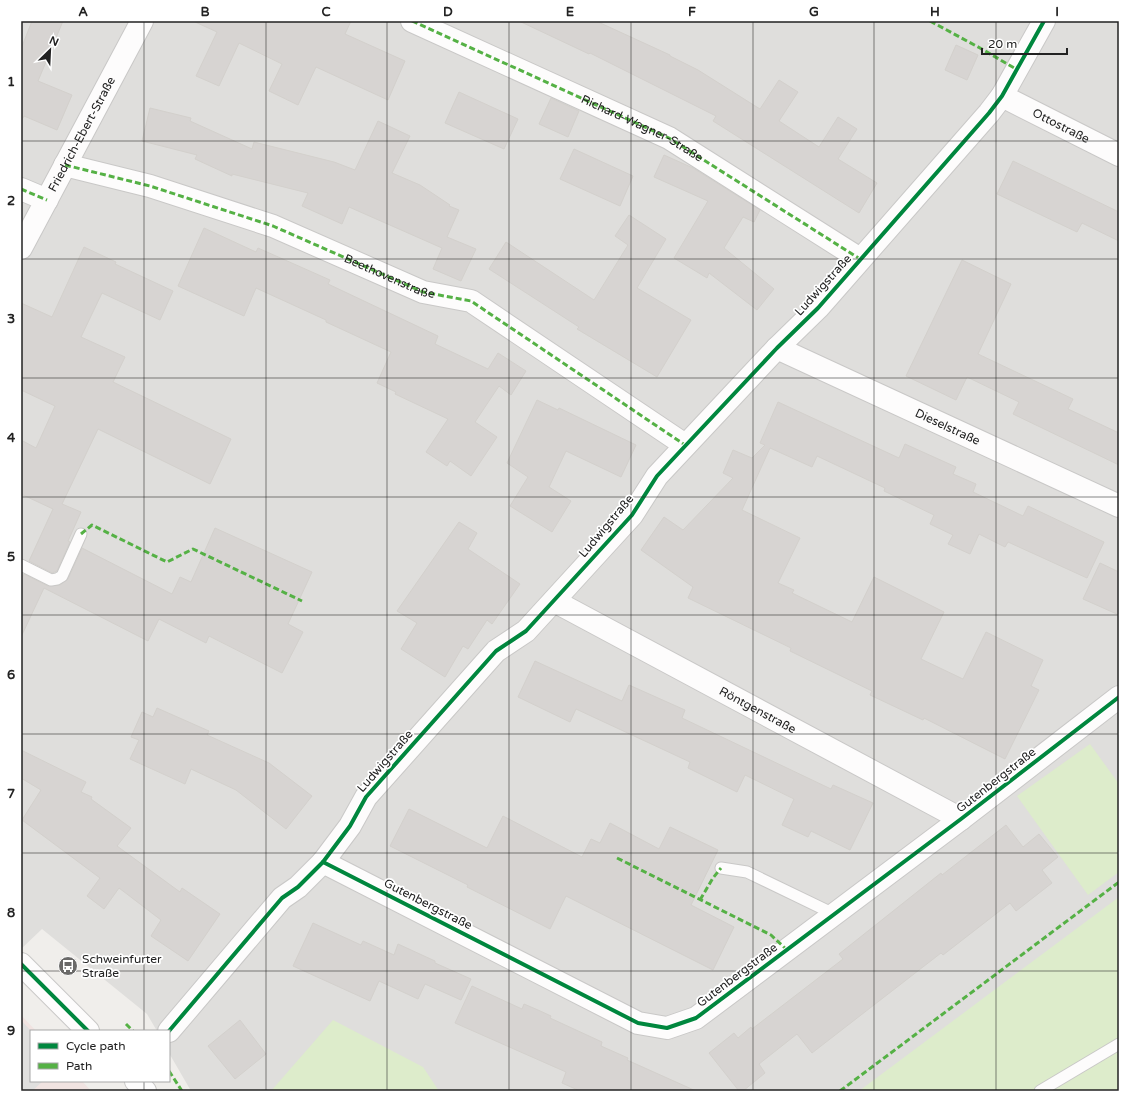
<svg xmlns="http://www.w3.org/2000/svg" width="1140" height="1112" viewBox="0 0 1140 1112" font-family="'Varela Round',sans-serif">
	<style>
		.residential { fill: #dfdedc }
		.commercial { fill: #f1e3e1 }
		.grass { fill: #ddeccb }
		.parking { fill: #e0dfde }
		.building { fill: #d7d4d2; stroke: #d3d0cc }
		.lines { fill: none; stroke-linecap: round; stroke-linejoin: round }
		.lane-casing { stroke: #c9c8c7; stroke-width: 13 }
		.street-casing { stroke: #c9c8c7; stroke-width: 24 }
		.lane { stroke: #fdfcfc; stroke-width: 11 }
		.street { stroke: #fdfcfc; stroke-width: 22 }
		.quiet { stroke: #55b145; stroke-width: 3; stroke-dasharray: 6 3; stroke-linecap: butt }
		.cycleway-casing { stroke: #fff; stroke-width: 6 }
		.cycleway { stroke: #00873e; stroke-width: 4 }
		.grid { fill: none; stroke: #222; stroke-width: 1; stroke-opacity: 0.55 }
		.labels { text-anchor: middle; stroke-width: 3.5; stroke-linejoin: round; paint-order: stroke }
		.street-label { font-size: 12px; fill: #222; stroke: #fff }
		.poi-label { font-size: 12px; fill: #222; stroke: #fff; text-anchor: start }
		.neatline { fill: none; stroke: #222; stroke-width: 1.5 }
		.grid-label { font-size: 13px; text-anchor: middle; font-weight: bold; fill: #222 }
	</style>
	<rect width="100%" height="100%" fill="#f0eeeb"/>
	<polygon class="residential" points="21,21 1119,21 1119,1091 191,1091 169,1053 169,1031 157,1031 147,1014 42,929 21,949"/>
	<polygon class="commercial" points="21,1015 36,1031 31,1031 31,1081 82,1081 91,1091 21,1091"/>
	<g class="grass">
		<polygon points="1090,744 1119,784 1119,872 1088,895 1017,796"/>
		<polygon points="1119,897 1119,1091 859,1091"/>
		<polygon points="333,1020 423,1067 439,1091 271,1091"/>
	</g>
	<polygon class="parking" points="21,1020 31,1031 31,1081 43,1081 32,1091 21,1091"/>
	<g class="building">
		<polygon points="32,21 63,21 38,81 72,95 57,130 24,116 21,121 21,49"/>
		<polygon points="193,21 351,21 345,34 405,61 388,100 316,67 298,105 269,91 282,64 239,43 219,86 196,76 217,32"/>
		<polygon points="519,21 596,21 670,55 670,56 698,70 760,109 779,80 798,92 779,121 819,147 838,117 857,129 838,159 877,183 859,213 713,121 716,116 590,53 589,54"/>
		<polygon points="956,45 978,55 967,80 945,70"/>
		<polygon points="459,92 518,119 504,149 445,123"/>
		<polygon points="551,98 579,111 568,137 539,124"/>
		<polygon points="150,108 191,118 190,121 252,149 254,142 334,162 355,170 378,121 410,136 392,173 420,185 450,205 449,206 459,210 447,237 476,249 461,281 433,269 442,248 349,207 342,224 302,206 308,193 232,174 232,176 195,159 197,155 142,141"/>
		<polygon points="574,149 633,176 620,206 560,179"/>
		<polygon points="664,155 693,168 760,210 754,222 743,217 724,248 774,289 757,310 709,273 707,278 674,258 708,201 654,177"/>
		<polygon points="1013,161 1119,212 1119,241 1082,223 1077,232 997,194"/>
		<polygon points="629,215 666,239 637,288 691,320 657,377 577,329 579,327 489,269 506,242 594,300 628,245 615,236"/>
		<polygon points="204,228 256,252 258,248 330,280 328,284 438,336 435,344 488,369 498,353 526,371 511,395 499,386 475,422 497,437 471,476 450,461 447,466 426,452 448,419 395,394 396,392 377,383 391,352 326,322 326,320 256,288 244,316 178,286"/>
		<polygon points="84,247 116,262 115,264 173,291 160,320 102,293 81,337 125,357 113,382 231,439 210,484 98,429 62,504 81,512 68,541 70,542 57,571 52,573 29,561 53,509 21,494 21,440 36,448 55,406 21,390 21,303 52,317"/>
		<polygon points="962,260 1011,284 978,354 1073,399 1068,409 1119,433 1119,465 1013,414 1019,402 967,377 956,400 906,376"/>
		<polygon points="537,400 558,410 559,408 636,445 621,477 566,451 549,487 571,501 552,532 510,506 528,477 507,463"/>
		<polygon points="778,402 899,458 905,444 956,467 953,474 976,484 973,492 1023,516 1028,506 1104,542 1087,578 1008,542 1005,547 979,534 970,554 948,544 953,535 930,524 934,515 884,491 885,488 817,456 812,467 770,448 742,510 800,538 778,583 794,590 792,593 852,622 874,577 944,612 921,659 963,679 986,632 1043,660 1031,686 1039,690 1005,759 924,718 923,720 870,695 872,691 790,651 791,648 688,598 693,587 641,550 664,517 683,530 733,478 723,473 733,450 752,458 765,445 760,443"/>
		<polygon points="459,522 477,533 468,549 520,584 492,624 487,620 468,649 463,646 445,677 401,649 417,623 397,611"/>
		<polygon points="215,528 312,572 288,624 303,632 282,673 209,636 206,643 159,619 148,641 44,588 21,637 21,580 24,574 48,586 60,585 68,579 82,548 172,594 180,577 191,582"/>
		<polygon points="1100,563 1119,572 1119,615 1083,599"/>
		<polygon points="535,661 622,701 629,685 685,710 682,718 831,789 833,785 873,803 850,850 811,831 808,837 782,825 794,799 745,775 737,792 688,768 690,762 576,709 570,722 518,697"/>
		<polygon points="157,708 209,731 207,735 269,763 312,796 286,829 236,790 191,769 185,784 130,759 139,740 131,737 142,712 153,717"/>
		<polygon points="21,750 86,782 81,792 92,797 91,799 131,828 117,846 180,892 182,888 220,914 188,961 151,936 161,920 119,888 104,909 87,896 100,878 22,820 41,790 21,778"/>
		<polygon points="409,809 487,848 503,816 582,857 591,839 600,843 610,823 659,849 670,827 718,850 691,905 734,927 713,970 566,896 550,929 467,887 468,885 390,846"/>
		<polygon points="1006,825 1023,847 1039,834 1058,857 1042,870 1052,883 1016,911 1010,903 943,955 941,953 812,1053 797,1034 759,1064 765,1073 743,1091 739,1091 709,1053 734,1033 738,1038 751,1027 752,1029 843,959 839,954 941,873 942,875"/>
		<polygon points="313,923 361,945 363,941 394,955 398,944 435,961 435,963 471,979 461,1000 425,984 418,999 379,981 370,1001 293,966"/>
		<polygon points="472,986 522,1009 524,1004 538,1010 551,1016 550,1018 602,1042 601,1046 628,1058 627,1060 696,1091 580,1091 562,1083 566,1072 455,1023"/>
		<polygon points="240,1020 266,1054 235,1079 208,1046"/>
	</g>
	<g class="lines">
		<defs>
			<g id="lane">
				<polyline points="21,565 51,580 57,579 62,576 81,534"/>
				<polyline points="721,868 747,872 834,914"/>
				<polyline points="1040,1091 1119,1044"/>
			</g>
			<g id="street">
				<polyline points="412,21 669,138 860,259"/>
				<path id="s1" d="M1002,96L1119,155"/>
				<path id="s2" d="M65,165L150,186L273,226L423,292L471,301L685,445"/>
				<polyline points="21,189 47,200"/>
				<path id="s3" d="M21,248L142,21"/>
				<path id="s4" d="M777,348L1119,506"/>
				<path id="s5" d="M554,601L961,819"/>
				<polyline points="323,862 638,1023 667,1028 696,1018 961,819 1119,697"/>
				<polyline points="21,964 88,1031"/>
				<polyline points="169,1031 282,898 298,887 323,862 350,826 366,797 496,651 526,631 632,515 657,476 777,348 818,308 989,113 1002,96 1044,21"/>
				<polyline points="136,1081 145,1091"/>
			</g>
		</defs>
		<use href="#lane" class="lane-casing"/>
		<use href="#street" class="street-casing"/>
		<use href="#lane" class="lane"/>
		<use href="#street" class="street"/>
		<g class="quiet">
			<path id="s6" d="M412,21L669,138L860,259"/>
			<polyline points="930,21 980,48 1016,69"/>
			<polyline points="65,165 150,186 273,226 423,292 471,301 685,445"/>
			<polyline points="21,189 47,200"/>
			<polyline points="81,534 92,525 167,562 193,549 302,601"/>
			<polyline points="617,858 771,935 787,950"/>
			<polyline points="700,900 713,878 721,868"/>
			<polyline points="126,1024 133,1031"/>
			<polyline points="169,1071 182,1091"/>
			<polyline points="840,1091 1119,882"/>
		</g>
		<defs>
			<g id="cycleway">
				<polyline points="323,862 638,1023 667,1028 696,1018 961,819 1119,697"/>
				<polyline points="21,964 88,1031"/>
				<polyline points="169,1031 282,898 298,887 323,862 350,826 366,797 496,651 526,631 632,515 657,476 777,348 818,308 989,113 1002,96 1044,21"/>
			</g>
		</defs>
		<use href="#cycleway" class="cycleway-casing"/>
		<use href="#cycleway" class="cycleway"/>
	</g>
	<path class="grid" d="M144,21V1031M266,21V1091M387,21V1091M509,21V1091M631,21V1091M753,21V1091M874,21V1091M996,21V1091M21,141H1119M21,259H1119M21,378H1119M21,497H1119M21,615H1119M21,734H1119M21,853H1119M21,971H1119M144,1081V1091"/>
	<defs>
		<symbol id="bus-disc" viewBox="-11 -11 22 22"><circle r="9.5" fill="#6a6968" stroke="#fff"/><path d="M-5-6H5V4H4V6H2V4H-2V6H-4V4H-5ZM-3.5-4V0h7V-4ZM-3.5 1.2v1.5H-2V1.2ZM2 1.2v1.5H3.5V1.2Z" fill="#fff"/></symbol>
	</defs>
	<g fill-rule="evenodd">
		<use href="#bus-disc" x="57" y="955" width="22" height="22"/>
	</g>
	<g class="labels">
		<g class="street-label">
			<text dy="4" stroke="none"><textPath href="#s1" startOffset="66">Ottostraße</textPath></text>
			<text dy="4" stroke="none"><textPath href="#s6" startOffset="254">Richard-Wagner-Straße</textPath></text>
			<text dy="4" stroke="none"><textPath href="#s3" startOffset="129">Friedrich-Ebert-Straße</textPath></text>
			<text dy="4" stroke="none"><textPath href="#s2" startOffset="344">Beethovenstraße</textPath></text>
			<text transform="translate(823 285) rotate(-48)" y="4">Ludwigstraße</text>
			<text dy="4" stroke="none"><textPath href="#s4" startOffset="188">Dieselstraße</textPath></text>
			<text transform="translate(606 526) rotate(-50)" y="4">Ludwigstraße</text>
			<text dy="4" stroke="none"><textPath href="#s5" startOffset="231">Röntgenstraße</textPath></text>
			<text transform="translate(385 761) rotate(-49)" y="4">Ludwigstraße</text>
			<text transform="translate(996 780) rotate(-38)" y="4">Gutenbergstraße</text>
			<text transform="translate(428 904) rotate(27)" y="4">Gutenbergstraße</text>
			<text transform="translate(737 975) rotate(-37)" y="4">Gutenbergstraße</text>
		</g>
		<g class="poi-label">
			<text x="82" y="963">Schweinfurter<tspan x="82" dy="14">Straße</tspan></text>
		</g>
	</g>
	<rect width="1140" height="1112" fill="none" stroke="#ffffff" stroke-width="44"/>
	<rect x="30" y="1030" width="140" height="52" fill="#ffffff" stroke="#a7a7a7"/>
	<rect x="38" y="1043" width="20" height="6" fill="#00873e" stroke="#a7a7a7"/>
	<text x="66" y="1050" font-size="12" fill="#222222">Cycle path</text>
	<rect x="38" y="1063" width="20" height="6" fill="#55b145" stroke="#a7a7a7"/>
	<text x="66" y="1070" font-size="12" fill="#222222">Path</text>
	<g transform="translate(50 50) rotate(24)" stroke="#ffffff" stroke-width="3" paint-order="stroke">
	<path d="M0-3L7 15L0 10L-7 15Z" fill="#222222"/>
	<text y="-6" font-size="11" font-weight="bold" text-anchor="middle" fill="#222222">N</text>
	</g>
	<path d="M982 48v6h85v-6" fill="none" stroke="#222222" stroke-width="2"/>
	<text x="988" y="48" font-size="12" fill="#222222" stroke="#ffffff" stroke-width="3" paint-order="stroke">20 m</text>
	<rect x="22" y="22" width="1096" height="1068" class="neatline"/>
	<g class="grid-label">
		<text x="83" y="16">A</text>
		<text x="205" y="16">B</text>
		<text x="326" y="16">C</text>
		<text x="448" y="16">D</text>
		<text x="570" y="16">E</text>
		<text x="692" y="16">F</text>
		<text x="814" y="16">G</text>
		<text x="935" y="16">H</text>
		<text x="1057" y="16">I</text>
		<text x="11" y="86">1</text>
		<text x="11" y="205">2</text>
		<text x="11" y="323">3</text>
		<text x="11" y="442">4</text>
		<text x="11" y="561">5</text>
		<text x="11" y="679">6</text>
		<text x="11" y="798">7</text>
		<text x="11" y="917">8</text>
		<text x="11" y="1035">9</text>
	</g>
</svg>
